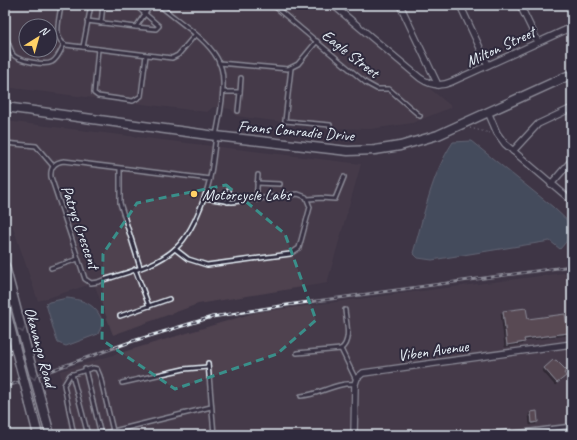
<svg xmlns="http://www.w3.org/2000/svg" width="577" height="440" viewBox="0 0 577 440" font-family="Caveat,sans-serif">
	<style>
		.built { fill: #4f424f; fill-rule: evenodd }
		.water { fill: #4e6678; stroke: #8c9eab }
		.building { fill: #786265; stroke: #e8f1f8; filter: url(#shadow) }
		.lines { fill: none; stroke-linecap: round; stroke-linejoin: round }
		.lane-casing { stroke: #e8f1f8; stroke-width: 6 }
		.street-casing { stroke: #e8f1f8; stroke-width: 8 }
		.secondary-casing { stroke: #e8f1f8; stroke-width: 11 }
		.path { stroke: #e8f1f8; stroke-width: 1; stroke-dasharray: 1 3; stroke-linecap: butt }
		.lane { stroke: #2f2a3d; stroke-width: 3 }
		.street { stroke: #2f2a3d; stroke-width: 5.5 }
		.secondary { stroke: #2f2a3d; stroke-width: 8 }
		.rail-casing { stroke: #e8f1f8; stroke-width: 3 }
		.rail { stroke: #2f2a3d; stroke-width: 1.5; stroke-dasharray: 4.5; stroke-linecap: butt }
		.secondary-bridge-casing { stroke: #e8f1f8; stroke-width: 11; stroke-linecap: butt }
		.secondary-bridge { stroke: #2f2a3d; stroke-width: 8 }
		.oneway { stroke: #70707e }
		.marked { fill: none; stroke: #3a8f8a; stroke-width: 3; stroke-dasharray: 8 5; stroke-linejoin: round }
		.poi-dot { fill: #ffd166; stroke: #2f2a3d; stroke-width: 1.5 }
		.labels { text-anchor: middle; stroke-width: 4; stroke-linejoin: round; paint-order: stroke }
		.street-label { font-size: 16px; fill: #e8f1f8; stroke: #2f2a3d }
		.poi-label { font-size: 16px; fill: #e8f1f8; stroke: #2f2a3d; text-anchor: start }
	</style>
	<defs>
		<filter id="shadow"><feDropShadow dx="-2" dy="2" stdDeviation="0" flood-color="#0009"/></filter>
	</defs>
	<rect width="100%" height="100%" fill="#3e3545"/>
	<filter id="ink" filterUnits="userSpaceOnUse"><feTurbulence type="fractalNoise" baseFrequency=".025" numOctaves="2"/><feDisplacementMap in="SourceGraphic" scale="8" xChannelSelector="R" yChannelSelector="G"/><feConvolveMatrix kernelMatrix="1 2 1 2 8 2 1 2 1" color-interpolation-filters="sRGB"/></filter>
	<g filter="url(#ink)">
		<g class="built">
			<path d="M5,5H329L452,107L412,123L370,129L332,128L236,116L231,109L213,107L207,112L5,87ZM26,26H50V50H26Z"/>
			<polygon points="5,121 361,164 327,283 198,304 113,335 95,286 88,285 38,301 5,203"/>
			<polygon points="572,272 572,435 69,435 60,371 257,312"/>
		</g>
		<g class="water">
			<path d="M471,141L553,207L572,225V235L560,249L550,241L432,260L418,258L413,253C424,216 431,175 453,142Z"/>
			<path d="M67,298C85,300 97,305 103,323L98,334L66,346L58,343L56,338L46,304L49,302Z"/>
		</g>
		<g class="building">
			<polygon points="526,308 528,319 565,314 568,333 524,339 525,342 507,345 503,311"/>
			<polygon points="553,360 554,361 556,360 567,371 564,373 566,376 557,383 544,368"/>
			<polygon points="537,411 538,422 532,423 531,412"/>
			<polygon points="511,429 512,435 485,435 486,432"/>
			<polygon points="549,431 550,435 572,432 572,435 521,435"/>
		</g>
		<g class="lines">
			<defs>
				<g id="lane">
					<path d="M61,5C60,17 52,39 66,45L172,58L178,55L195,35"/>
					<polyline points="135,5 159,26 156,29 136,27"/>
					<path d="M159,5C176,20 206,38 217,58C221,65 223,73 223,81C224,99 219,118 216,136C213,157 212,178 204,198C198,215 189,236 176,248C156,267 123,273 98,282L91,283L85,279L51,177C50,168 54,162 64,161L210,179"/>
					<polyline points="273,5 366,83 377,89 389,89 420,116"/>
					<polyline points="87,21 136,27 151,5"/>
					<polyline points="101,23 103,5"/>
					<path d="M5,35L13,55C19,61 45,66 52,62C58,59 61,50 64,44"/>
					<polyline points="83,47 91,5"/>
					<polyline points="98,49 94,93 98,96 133,101 141,96 146,55"/>
					<polyline points="219,63 288,69 298,64 317,41"/>
					<polyline points="291,68 285,121 330,125"/>
					<polyline points="223,92 240,92 238,111"/>
					<polyline points="240,92 241,78"/>
					<polyline points="5,143 36,146 53,166"/>
					<polyline points="120,169 120,203 140,267"/>
					<polyline points="257,183 280,184"/>
					<polyline points="308,199 321,198 335,199 344,177"/>
					<polyline points="256,200 258,175"/>
					<polyline points="228,202 229,190"/>
					<polyline points="175,249 188,259 207,265 290,254 299,248 310,207 306,197 298,194 232,202 204,198"/>
					<polyline points="51,268 78,259"/>
					<polyline points="135,269 149,306"/>
					<polyline points="120,316 169,299"/>
					<path d="M341,349C352,340 346,322 345,310"/>
					<polyline points="297,353 341,349 356,380"/>
					<polyline points="208,363 214,435"/>
					<polyline points="85,369 101,435"/>
					<polyline points="72,374 88,435"/>
					<polyline points="122,383 184,369 208,367"/>
					<path d="M301,396C320,395 335,382 355,384"/>
					<polyline points="515,433 572,426"/>
					<polyline points="74,435 64,385 70,375 93,368 97,369 100,376 114,435"/>
					<polyline points="97,435 211,407"/>
				</g>
				<g id="street">
					<path d="M333,5L420,78C430,85 440,87 451,82L572,27"/>
					<polyline points="400,5 438,85"/>
					<polyline points="460,5 488,65"/>
					<polyline points="520,5 538,42"/>
					<polyline points="488,112 497,133 505,144 572,201"/>
					<polyline points="513,151 538,124 572,108"/>
					<polyline points="551,184 572,160"/>
					<polyline points="354,435 355,384 357,378 363,373 572,344"/>
				</g>
				<g id="secondary">
					<polyline points="5,107 216,136 348,151 375,150 400,146 438,135 572,74"/>
					<polyline points="5,266 28,354"/>
					<polyline points="5,307 18,358"/>
					<polyline points="41,401 50,435"/>
					<polyline points="30,404 38,435"/>
				</g>
			</defs>
			<use href="#lane" class="lane-casing"/>
			<use href="#street" class="street-casing"/>
			<use href="#secondary" class="secondary-casing"/>
			<polyline class="path" points="470,128 490,133"/>
			<use href="#lane" class="lane"/>
			<use href="#street" class="street"/>
			<use href="#secondary" class="secondary"/>
			<defs>
				<polyline id="rail" points="5,387 133,341 212,317 287,305 572,266"/>
			</defs>
			<use href="#rail" class="rail-casing"/>
			<use href="#rail" class="rail"/>
			<defs>
				<g id="secondary-bridge">
					<polyline points="28,354 41,401"/>
					<polyline points="18,358 30,404"/>
				</g>
			</defs>
			<use href="#secondary-bridge" class="secondary-bridge-casing"/>
			<use href="#secondary-bridge" class="secondary-bridge"/>
		</g>
		<defs><path id="oneway-chevron" d="M-2-3.5L2.5 0L-2 3.5" fill="none" stroke-width="1.6" stroke-linecap="round" stroke-linejoin="round"/></defs>
		<g class="oneway">
			<use href="#oneway-chevron" transform="translate(22 330) rotate(75)"/>
			<use href="#oneway-chevron" transform="translate(34 377) rotate(75)"/>
		</g>
	</g>
	<path d="M0 0H577V440H0ZM226,185L285,234L316,320L277,354L175,389L102,340L103,254L137,203Z" fill="#3e3545" fill-opacity=".55" fill-rule="evenodd"/>
	<path class="marked" d="M226,185L285,234L316,320L277,354L175,389L102,340L103,254L137,203Z"/>
	<circle class="poi-dot" cx="194" cy="194" r="4"/>
	<g class="labels">
		<g class="street-label">
			<text transform="translate(500 46) rotate(-25)" y="6">Milton Street</text>
			<text transform="translate(351 53) rotate(38)" y="6">Eagle Street</text>
			<text transform="translate(296 130) rotate(5)" y="6">Frans Conradie Drive</text>
			<text transform="translate(81 227) rotate(71)" y="6">Patrys Crescent</text>
			<text transform="translate(41 347) rotate(75)" y="6">Okavango Road</text>
			<text transform="translate(433 350) rotate(-8)" y="6">Viben Avenue</text>
		</g>
		<g class="poi-label">
			<text x="202" y="200">Motorcycle Labs</text>
		</g>
	</g>
	<rect width="577" height="440" fill="none" stroke="#2f2a3d" stroke-width="20"/>
	<rect x="10" y="10" width="557" height="420" fill="none" stroke="#e8f1f8" stroke-width="1.5" filter="url(#ink)"/>
	<g transform="translate(38 38) rotate(37)"><circle r="19" fill="#2f2a3d" stroke="#797a88"/>
	<path d="M0-3L7 15L0 10L-7 15Z" fill="#ffd166"/>
	<text y="-6" font-size="11" font-weight="bold" text-anchor="middle" fill="#e8f1f8">N</text>
	</g>
</svg>
